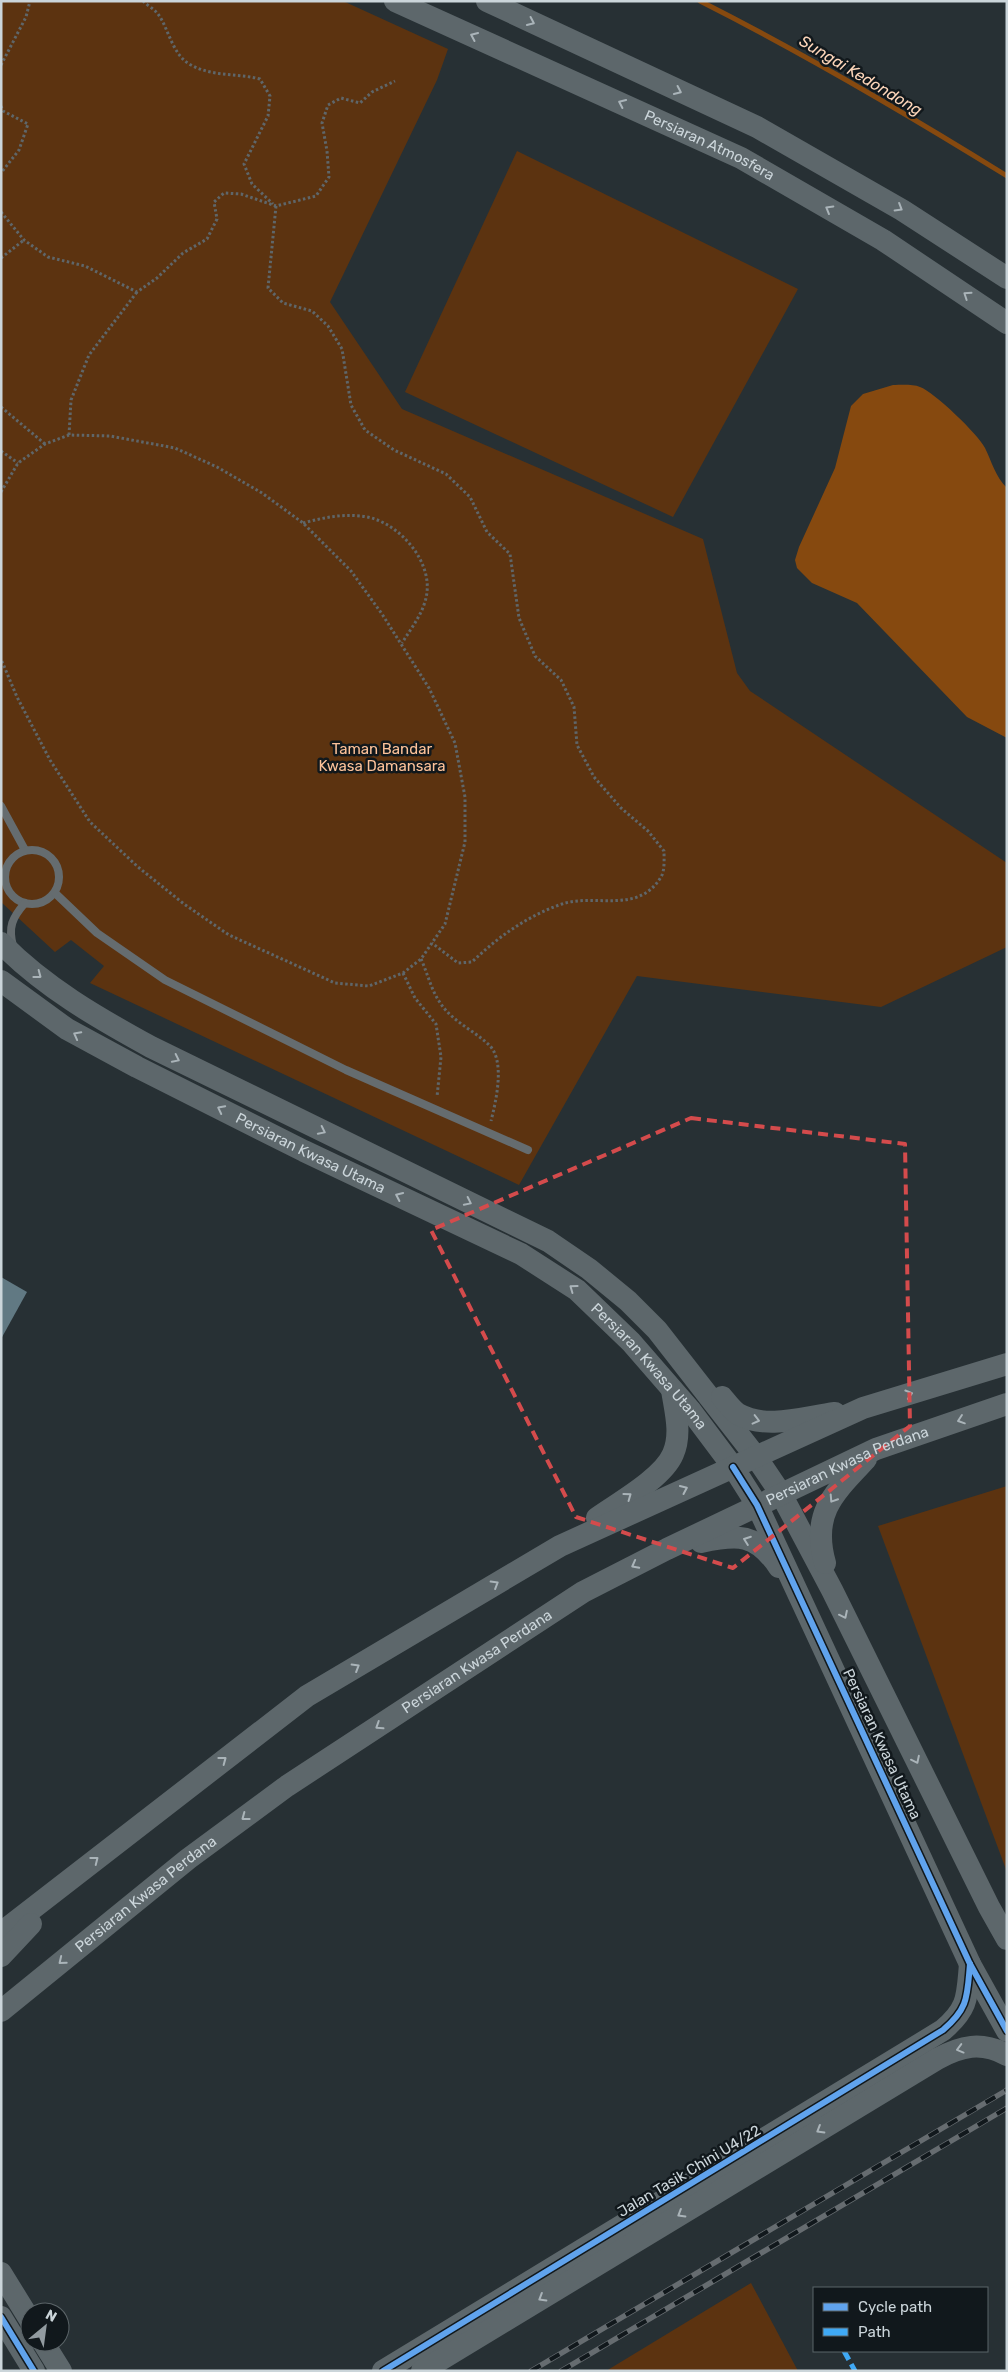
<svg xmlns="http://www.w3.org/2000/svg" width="1008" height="2372" viewBox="0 0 1008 2372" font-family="Rubik,sans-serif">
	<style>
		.green { fill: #5c3310 }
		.water { fill: #86490f }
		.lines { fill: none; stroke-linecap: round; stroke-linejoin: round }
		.stream { stroke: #86490f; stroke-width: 5 }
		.building { fill: #617983 }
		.path { stroke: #5f6669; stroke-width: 3; stroke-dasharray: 2.5 2.5; stroke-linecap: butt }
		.lane { stroke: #656c6f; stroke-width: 8 }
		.secondary { stroke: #5d676b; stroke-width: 22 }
		.rail-casing { stroke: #666c70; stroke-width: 5.5 }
		.rail { stroke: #11181c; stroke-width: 4; stroke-dasharray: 11; stroke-linecap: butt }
		.quiet { stroke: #3fa9f5; stroke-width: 5; stroke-dasharray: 10 5; stroke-linecap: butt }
		.cycleway-casing { stroke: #11181c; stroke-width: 9 }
		.cycleway { stroke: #60a3ed; stroke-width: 6 }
		.oneway { stroke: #aab4b9 }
		.marked { fill: none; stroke: #d44b4c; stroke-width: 4; stroke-dasharray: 10 6; stroke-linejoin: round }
		.labels { text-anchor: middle; stroke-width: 5; stroke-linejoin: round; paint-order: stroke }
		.street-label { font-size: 15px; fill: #cbd5da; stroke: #11181c }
		.park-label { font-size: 15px; fill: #fdc299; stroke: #11181c }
		.water-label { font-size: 16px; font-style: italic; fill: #fdd6ba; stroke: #11181c }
	</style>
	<rect width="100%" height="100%" fill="#273034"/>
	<g class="green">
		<polygon points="1,1 343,1 448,49 437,80 330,302 402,409 703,539 737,673 750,691 1007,863 1007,947 881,1007 637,976 519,1185 90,983 104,966 71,940 55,952 1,902"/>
		<polygon points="517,151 798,289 673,517 405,392"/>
		<polygon points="1007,1486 1007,1872 878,1526"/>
		<polygon points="751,2283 798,2371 606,2371"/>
	</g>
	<path class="water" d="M893,385C901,385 913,384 920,387C934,392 978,434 985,448C992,462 995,476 1007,488V738L967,717L857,603L812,583L797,568L795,560L799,547L835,468L851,406L863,394Z"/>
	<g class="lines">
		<path class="stream" d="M700,1C805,54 907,114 1007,176"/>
	</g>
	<polygon class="building" points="1,1277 27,1292 1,1339"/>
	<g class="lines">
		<g class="path">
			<path d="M143,1C147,5 154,9 158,14C169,29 172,55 191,65C213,77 237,73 260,79L270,96L268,116L244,164L252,184L273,204"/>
			<polyline points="1,65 26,17 30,1"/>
			<polyline points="1,106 3,111 28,124 19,150 1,173"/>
			<path d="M276,206L268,288L283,303L312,311L328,326L342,349L351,405L365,430L394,450L446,474L470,497L487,532L510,554L519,618L535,656L561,680L574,707L577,745L594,777L621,808L648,831L664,851C664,858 665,871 661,877C638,915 595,893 562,904C527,916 498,937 472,962L458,963L432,943"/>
			<polyline points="1,212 24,240 48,257 85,266 137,292 157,278 183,253 207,239 217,219 214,202 224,193 241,194 276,206 316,196 329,177 327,151 322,123 328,105 341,98 360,103 372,92 395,81"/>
			<polyline points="1,258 24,240"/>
			<polyline points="1,407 45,444"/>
			<polyline points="69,435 71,400 89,355 137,292"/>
			<polyline points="1,451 18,463"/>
			<polyline points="1,492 18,463 45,444 69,435 110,436 175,448 217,467 262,493 303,523 351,571 382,614 429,688 455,743 465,797 465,842 445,924 421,959 403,973 369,986 335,983 229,935 184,904 138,867 90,822 50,760 17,697 1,659"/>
			<path d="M303,523C322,518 340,514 360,516C394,518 431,557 427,592C425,611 412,627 402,643"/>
			<path d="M421,959C427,972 431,989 439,1001C451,1021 472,1029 488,1044C506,1059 496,1101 491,1121"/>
			<polyline points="403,973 415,998 436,1024 441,1057 437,1097"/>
		</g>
		<g class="lane">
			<polyline points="1,806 25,850"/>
			<circle cx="32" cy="877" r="27"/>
			<polyline points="55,893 97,933 165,980 346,1070 528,1150"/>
			<path d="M13,946C8,927 12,918 25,903"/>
		</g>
		<g class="secondary">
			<path id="s1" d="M395,1L741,158L883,240L1007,323"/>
			<polyline points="487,1 757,127 902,210 1007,278"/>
			<path d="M1,943C44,987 98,1018 151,1047L548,1241L589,1269L628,1301L657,1330L756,1457L781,1494L832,1590L989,1907L1007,1939"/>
			<path id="s2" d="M1,981L67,1029L137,1067L304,1151L521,1254L577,1290L631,1342L691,1411L733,1467L757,1505L970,1964L1007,2031"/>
			<path d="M722,1397C727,1403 732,1410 738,1414C767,1430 804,1417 835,1413"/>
			<path d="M597,1518C618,1503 663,1478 673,1454C682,1434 675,1410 672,1390"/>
			<path d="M701,1542C738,1534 756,1533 779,1567"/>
			<path d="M825,1563C811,1513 834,1493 866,1459"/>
			<polyline points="1,1933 307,1696 560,1546 863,1408 1007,1364"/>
			<polyline points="1,1956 31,1924"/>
			<path id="s3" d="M1,2011L188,1859L287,1786L583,1592L667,1549L876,1449L1007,1404"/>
			<polyline points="1,2273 30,2320"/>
			<polyline points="1,2317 34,2371"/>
			<polyline points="43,2342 61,2371"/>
			<path d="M383,2371L943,2030C969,2008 967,1996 970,1964"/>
			<path d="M422,2371L937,2059C961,2046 981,2041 1007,2055"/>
		</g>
		<defs>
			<g id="rail">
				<polyline points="531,2371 1007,2090"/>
				<polyline points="561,2371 1007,2108"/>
			</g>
		</defs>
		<use href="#rail" class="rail-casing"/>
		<use href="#rail" class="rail"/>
		<polyline class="quiet" points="844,2351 855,2371"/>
		<defs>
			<g id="cycleway">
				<polyline points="733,1467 757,1505 970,1964 1007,2031"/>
				<polyline points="1,2317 34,2371"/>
				<path d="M383,2371L943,2030C969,2008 967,1996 970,1964"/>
			</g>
		</defs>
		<use href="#cycleway" class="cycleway-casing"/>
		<use href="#cycleway" class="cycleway"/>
	</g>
	<defs><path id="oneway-chevron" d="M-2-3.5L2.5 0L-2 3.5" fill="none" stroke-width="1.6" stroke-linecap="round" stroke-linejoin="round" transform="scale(1.25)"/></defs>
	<g class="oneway">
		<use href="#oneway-chevron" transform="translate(531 22) rotate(25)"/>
		<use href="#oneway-chevron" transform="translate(474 36) rotate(-156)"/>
		<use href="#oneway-chevron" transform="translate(678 91) rotate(25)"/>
		<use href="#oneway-chevron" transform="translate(622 103) rotate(-155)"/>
		<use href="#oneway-chevron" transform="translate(899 208) rotate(31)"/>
		<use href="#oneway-chevron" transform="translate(829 209) rotate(-150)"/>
		<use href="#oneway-chevron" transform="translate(967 295) rotate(-146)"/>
		<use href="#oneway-chevron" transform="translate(38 975) rotate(37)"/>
		<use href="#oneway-chevron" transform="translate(77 1035) rotate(-152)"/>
		<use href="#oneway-chevron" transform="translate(176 1059) rotate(26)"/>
		<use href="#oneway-chevron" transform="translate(221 1109) rotate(-153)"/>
		<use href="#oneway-chevron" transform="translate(322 1131) rotate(26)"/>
		<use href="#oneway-chevron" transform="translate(399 1196) rotate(-155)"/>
		<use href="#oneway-chevron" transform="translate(468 1202) rotate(26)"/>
		<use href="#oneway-chevron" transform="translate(573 1288) rotate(-144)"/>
		<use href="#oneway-chevron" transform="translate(909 1394) rotate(-17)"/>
		<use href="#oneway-chevron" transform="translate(756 1420) rotate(14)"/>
		<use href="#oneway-chevron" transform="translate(961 1420) rotate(161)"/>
		<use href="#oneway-chevron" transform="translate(684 1489) rotate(-24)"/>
		<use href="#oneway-chevron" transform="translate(628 1496) rotate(-36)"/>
		<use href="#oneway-chevron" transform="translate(833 1499) rotate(123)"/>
		<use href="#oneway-chevron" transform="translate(747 1540) rotate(-160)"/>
		<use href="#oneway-chevron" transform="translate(635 1565) rotate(152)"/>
		<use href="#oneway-chevron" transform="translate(495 1584) rotate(-31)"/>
		<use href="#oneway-chevron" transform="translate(844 1615) rotate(64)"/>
		<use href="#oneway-chevron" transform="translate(356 1667) rotate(-31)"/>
		<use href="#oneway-chevron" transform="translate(379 1726) rotate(147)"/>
		<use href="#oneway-chevron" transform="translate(223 1760) rotate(-37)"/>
		<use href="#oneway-chevron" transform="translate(916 1760) rotate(64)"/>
		<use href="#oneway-chevron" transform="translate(245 1817) rotate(143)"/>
		<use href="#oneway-chevron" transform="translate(95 1860) rotate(-38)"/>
		<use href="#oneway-chevron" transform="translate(62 1961) rotate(141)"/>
		<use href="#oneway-chevron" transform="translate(960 2049) rotate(165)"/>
		<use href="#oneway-chevron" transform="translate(820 2130) rotate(149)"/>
		<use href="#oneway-chevron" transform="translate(681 2214) rotate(149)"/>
		<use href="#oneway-chevron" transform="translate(542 2298) rotate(149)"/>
	</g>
	<path class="marked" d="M691,1118L905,1144L910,1426L733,1568L576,1517L431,1230Z"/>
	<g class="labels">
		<g class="street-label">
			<text dy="5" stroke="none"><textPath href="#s1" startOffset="346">Persiaran Atmosfera</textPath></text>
			<text dy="5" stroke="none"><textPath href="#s2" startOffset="355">Persiaran Kwasa Utama</textPath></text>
			<text dy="5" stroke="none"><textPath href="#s2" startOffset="760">Persiaran Kwasa Utama</textPath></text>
			<text dy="5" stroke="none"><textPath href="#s3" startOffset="1011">Persiaran Kwasa Perdana</textPath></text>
			<text dy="5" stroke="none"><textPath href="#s3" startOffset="591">Persiaran Kwasa Perdana</textPath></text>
			<text transform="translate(882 1744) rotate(65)" y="5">Persiaran Kwasa Utama</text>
			<text dy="5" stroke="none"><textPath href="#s3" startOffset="186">Persiaran Kwasa Perdana</textPath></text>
			<text transform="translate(689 2171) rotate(-31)" y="5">Jalan Tasik Chini U4/22</text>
		</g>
		<g class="park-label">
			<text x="382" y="754">Taman Bandar<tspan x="382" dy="17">Kwasa Damansara</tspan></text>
		</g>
		<g class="water-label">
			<text transform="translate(861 75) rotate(31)" y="6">Sungai Kedondong</text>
		</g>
	</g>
	<rect width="1008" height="2372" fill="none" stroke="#cbd5da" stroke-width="5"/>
	<rect x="813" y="2287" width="175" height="65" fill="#11181c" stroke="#5b6468"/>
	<rect x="823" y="2303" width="25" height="8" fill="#60a3ed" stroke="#5b6468"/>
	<text x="858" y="2312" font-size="15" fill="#cbd5da">Cycle path</text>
	<rect x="823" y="2328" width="25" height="8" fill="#3fa9f5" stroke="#5b6468"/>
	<text x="858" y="2337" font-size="15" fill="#cbd5da">Path</text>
	<g transform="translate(45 2327) rotate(29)"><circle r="24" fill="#11181c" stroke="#5b6468"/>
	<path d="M0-4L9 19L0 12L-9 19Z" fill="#929ba0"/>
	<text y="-8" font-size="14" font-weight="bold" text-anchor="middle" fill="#cbd5da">N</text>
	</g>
</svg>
